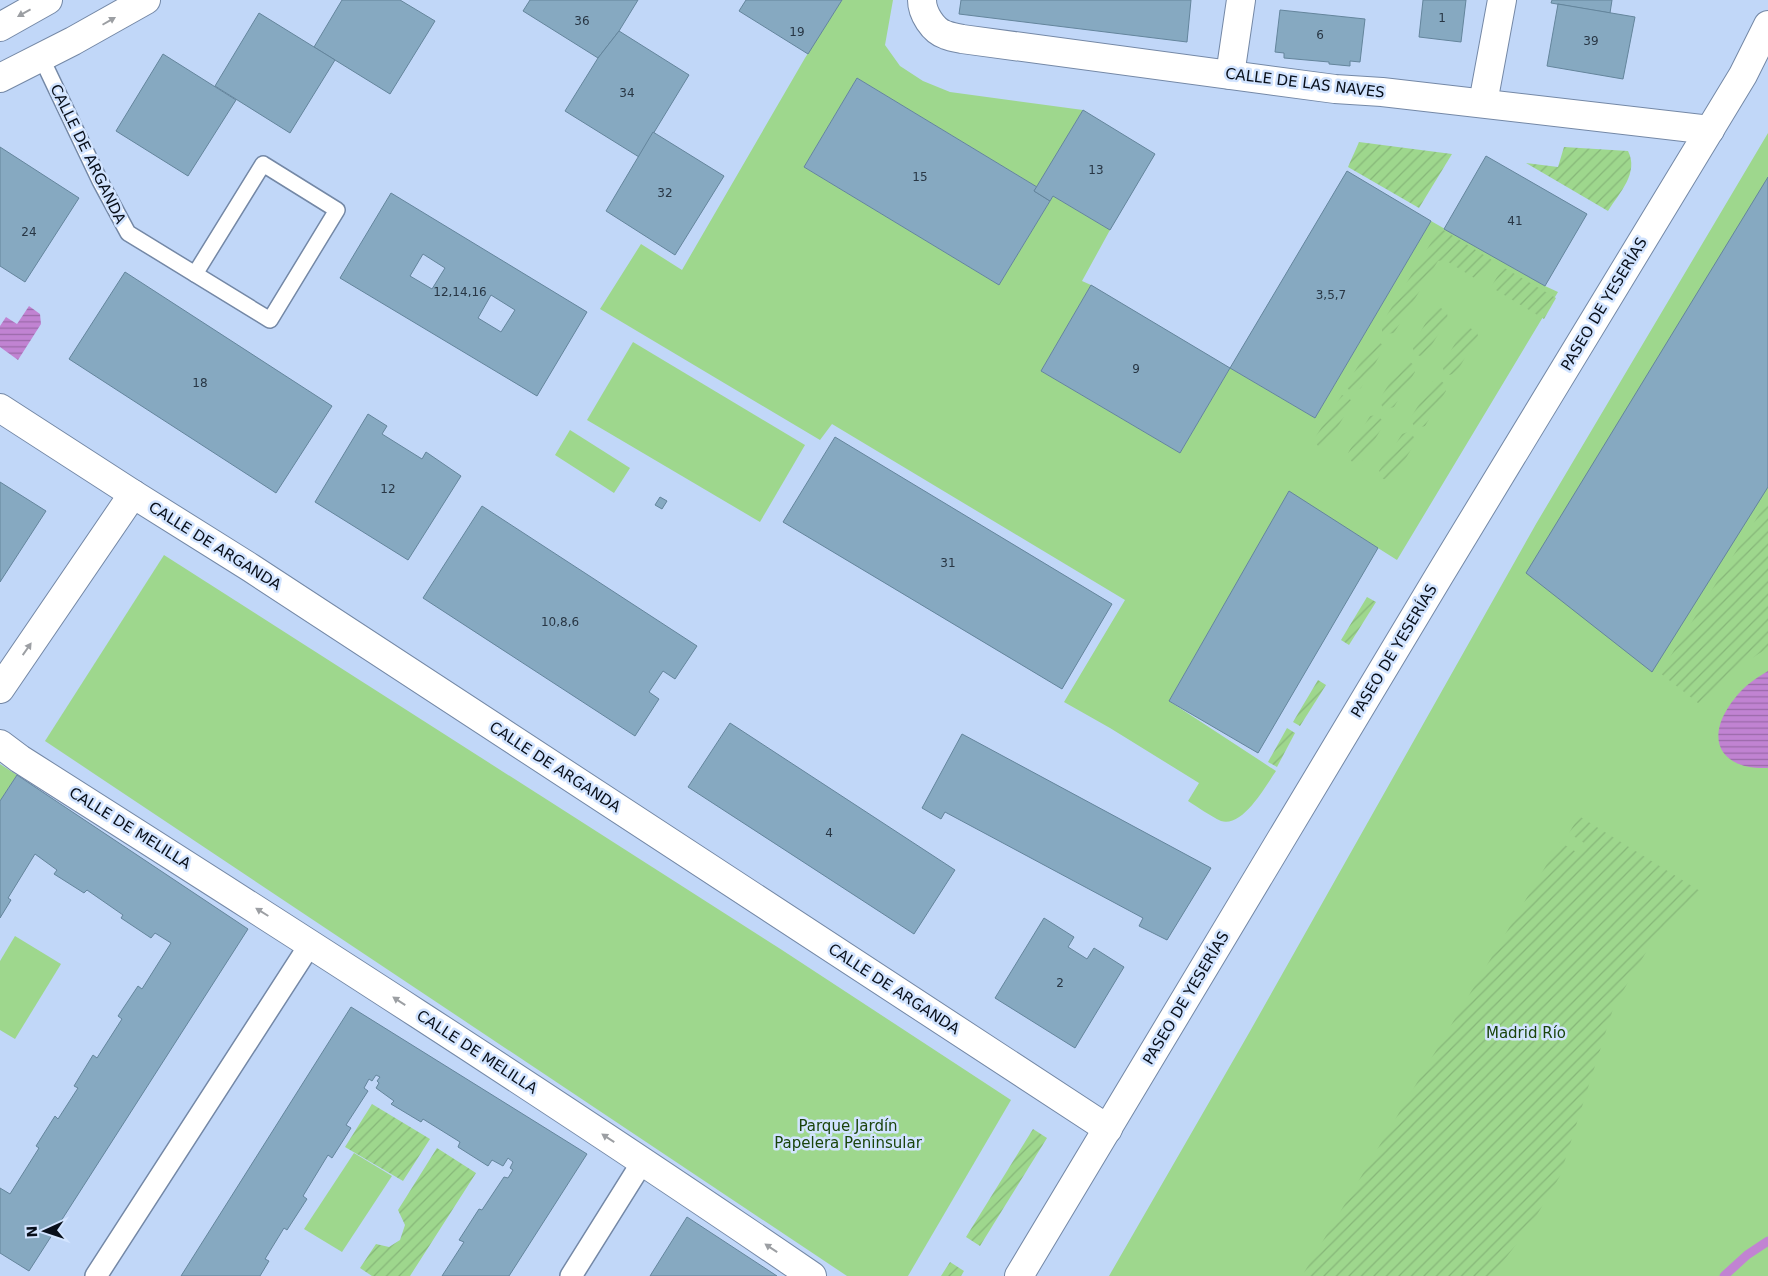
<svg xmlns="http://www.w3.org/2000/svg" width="1768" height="1276" viewBox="0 0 1768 1276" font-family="'DejaVu Sans',sans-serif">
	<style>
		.park { fill: #9ed78d }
		.garden { fill: url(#garden-furrows) }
		.water { fill: url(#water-rules) }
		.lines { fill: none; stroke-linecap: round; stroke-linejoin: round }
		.stream { stroke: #c183d2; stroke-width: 9 }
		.building { fill: #86a9c1; stroke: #64859c; fill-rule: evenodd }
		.service-casing { stroke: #7488a6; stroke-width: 18 }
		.pedestrian-casing { stroke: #7488a6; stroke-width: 24 }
		.minor-casing { stroke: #7488a6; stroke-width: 30 }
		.tertiary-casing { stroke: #7488a6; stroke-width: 30 }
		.service { stroke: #fff; stroke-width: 15 }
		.pedestrian { stroke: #fff; stroke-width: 21 }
		.minor { stroke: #fff; stroke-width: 28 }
		.tertiary { stroke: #fff; stroke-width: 28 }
		.oneway { fill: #9c9fa3 }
		.labels { text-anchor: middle; stroke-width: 5; stroke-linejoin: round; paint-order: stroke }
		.number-label { font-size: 12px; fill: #283644 }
		.street-label { font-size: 15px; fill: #080f1a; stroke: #d2e4ff }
		.park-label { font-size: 15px; fill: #1a440b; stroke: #d2e4ff }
	</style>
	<defs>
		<pattern id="garden-furrows" width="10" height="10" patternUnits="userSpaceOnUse" patternTransform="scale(1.25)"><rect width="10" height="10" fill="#9ed78d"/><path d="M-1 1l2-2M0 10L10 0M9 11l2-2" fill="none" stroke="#87b779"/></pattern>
		<pattern id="water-rules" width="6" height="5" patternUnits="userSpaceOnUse" patternTransform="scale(1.25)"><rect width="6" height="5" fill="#c183d2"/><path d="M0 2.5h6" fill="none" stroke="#9b6aaa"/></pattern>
	</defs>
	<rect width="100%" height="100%" fill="#c1d7f8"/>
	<g class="park">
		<path d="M842,0H893L885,45L900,66L923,81L950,92L1083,110L1037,187L857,78L804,167L999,285L1053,196L1110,230L1082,281L1091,285L1041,371L1180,453L1230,368L1315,418L1431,221L1545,286L1558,292L1397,560L1289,492L1169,701L1276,771C1266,785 1243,828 1221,821C1210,816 1198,807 1188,801L1199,783L1110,728L1064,702L1125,600L832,424L820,440L600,309L641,244L682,270L805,58Z"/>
		<polygon points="1768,133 1768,1276 1109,1276 1249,1033 1536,524"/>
		<polygon points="633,342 805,445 760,522 587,420"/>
		<polygon points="570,430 630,468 614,493 555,455"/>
		<polygon points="164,555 782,950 1011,1100 908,1276 847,1276 45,741"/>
		<polygon points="0,764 17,775 0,801"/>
		<polygon points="15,936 61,964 15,1039 0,1030 0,961"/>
		<polygon points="354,1153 392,1176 342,1252 304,1229"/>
	</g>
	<g class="garden">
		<polygon points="1359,142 1452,154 1419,208 1348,167"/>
		<path d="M1564,147L1628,151C1639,173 1620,192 1608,211L1526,163L1558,167Z"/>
		<polygon points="1440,228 1492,260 1479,281 1445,260 1438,261 1394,333 1386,334 1382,332 1382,323"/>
		<polygon points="1503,267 1556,298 1544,319 1491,287"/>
		<polygon points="1441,308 1447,313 1448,319 1426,354 1420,356 1415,354 1412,346 1434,309"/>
		<polygon points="1464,328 1470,328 1477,332 1478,336 1456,373 1449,375 1445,374 1442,366"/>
		<polygon points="1374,341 1379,342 1384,346 1383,350 1361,388 1353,392 1348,389 1346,385"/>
		<polygon points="1409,361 1415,366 1415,372 1394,407 1387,409 1383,408 1379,400 1402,363"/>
		<polygon points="1440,380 1446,385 1446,391 1425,426 1418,428 1414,426 1410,419 1433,381"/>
		<polygon points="1342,395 1347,397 1352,401 1349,408 1327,445 1321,447 1318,446 1314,440 1316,436"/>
		<polygon points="1377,415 1382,420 1383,426 1362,461 1355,463 1351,461 1348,453 1370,416"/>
		<polygon points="1408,432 1414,437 1415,443 1394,478 1391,480 1383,479 1379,471 1402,434"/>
		<path d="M1768,500V648C1740,665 1721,680 1703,707L1660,673Z"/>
		<polygon points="1367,597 1376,602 1349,645 1341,640"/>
		<polygon points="1318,680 1326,685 1300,726 1293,722"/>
		<polygon points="1287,728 1295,733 1277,767 1268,762"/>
		<polygon points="1579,816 1700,891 1657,934 1614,1006 1560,1176 1531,1225 1492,1276 1302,1276 1560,842 1578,853 1584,843 1569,833"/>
		<polygon points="372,1104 430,1139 403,1181 345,1147"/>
		<polygon points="1033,1129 1047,1138 980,1246 966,1237"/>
		<polygon points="437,1148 476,1173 410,1276 372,1276 360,1268 376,1244 389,1247 400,1240 405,1225 398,1210"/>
		<polygon points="950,1262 964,1271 961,1276 941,1276"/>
	</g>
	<g class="water">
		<polygon points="29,306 40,314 41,324 18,360 0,347 0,326 6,317 17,324"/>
		<path d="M1768,671V768C1717,770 1704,736 1735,698C1744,686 1756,678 1768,671Z"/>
	</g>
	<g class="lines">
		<polyline class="stream" points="1724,1276 1747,1255 1768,1241"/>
	</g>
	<g class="building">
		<polygon points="342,0 400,0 435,21 390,94 314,47"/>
		<polygon points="530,0 638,0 619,31 598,58 523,11"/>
		<polygon points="746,0 842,0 808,54 739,11"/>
		<polygon points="961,0 1191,0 1187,42 959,14"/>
		<polygon points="1423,0 1466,0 1461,42 1419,37"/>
		<polygon points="1552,0 1612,0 1610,13 1551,3"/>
		<polygon points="1558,4 1635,17 1623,79 1547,66"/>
		<polygon points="1280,10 1365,19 1360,62 1350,61 1350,66 1329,64 1329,62 1284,58 1284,53 1275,52"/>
		<polygon points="259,13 335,60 290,133 215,86"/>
		<polygon points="619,31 689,75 639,157 565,111 598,58"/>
		<polygon points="163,54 236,100 188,176 116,131"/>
		<polygon points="857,78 1037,187 1034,191 1050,201 999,285 804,167"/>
		<polygon points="1083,110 1155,154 1110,230 1053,196 1050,201 1034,191"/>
		<polygon points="653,132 724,176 675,255 606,211"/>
		<polygon points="0,147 79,198 25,282 0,266"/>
		<polygon points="1486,156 1587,214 1545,286 1444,229"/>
		<polygon points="1347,171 1431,221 1315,418 1230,368"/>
		<polygon points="1768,177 1768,487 1652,672 1526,573"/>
		<path d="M391,193L587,312L537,396L340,278ZM423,254L445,268L432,289L410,276ZM491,295L515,310L501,332L478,318Z"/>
		<polygon points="125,272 332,406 276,493 69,359"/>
		<polygon points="1091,285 1230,368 1180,453 1041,371"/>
		<polygon points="368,414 387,426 382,434 422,459 426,452 461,476 408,560 315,502"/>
		<polygon points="835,437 1112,604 1062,689 783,522"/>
		<polygon points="0,482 46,511 0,582"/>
		<polygon points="1289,491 1378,548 1258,753 1169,701"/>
		<polygon points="660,497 667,501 662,509 655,505"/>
		<polygon points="482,506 697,646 675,679 663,671 649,692 659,699 635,736 423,598"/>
		<polygon points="730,723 955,870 914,934 688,787"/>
		<polygon points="962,734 1211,868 1167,940 1139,926 1143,918 945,812 941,819 922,808"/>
		<polygon points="17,775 248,929 29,1271 0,1253 0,1188 10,1194 39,1148 36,1146 55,1116 58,1119 78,1088 74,1086 93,1055 97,1058 122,1019 118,1016 138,986 142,989 171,943 155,933 151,938 121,918 123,915 87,890 84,893 54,874 57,870 35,854 8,898 11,900 0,918 0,801"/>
		<polygon points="1044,918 1074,937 1068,947 1087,959 1094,948 1124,967 1075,1048 995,998"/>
		<polygon points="351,1007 587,1154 509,1276 442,1276 464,1242 459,1240 479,1209 482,1210 504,1177 508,1178 513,1170 510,1168 513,1162 508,1158 503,1166 492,1160 488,1166 458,1147 460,1142 423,1119 421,1122 391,1104 394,1101 376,1088 379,1083 377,1081 380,1077 376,1075 372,1081 369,1079 364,1088 368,1091 346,1125 351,1128 332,1158 328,1155 303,1196 307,1199 287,1230 284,1228 265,1259 269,1261 260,1276 181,1276"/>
		<polygon points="687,1217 777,1276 650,1276"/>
	</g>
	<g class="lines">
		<defs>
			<g id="service">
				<polyline points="41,57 100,181 128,233 195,274"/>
				<polygon points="263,164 337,210 270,320 195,274"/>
			</g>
			<g id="pedestrian">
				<polyline points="96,1276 311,943"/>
				<polyline points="571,1276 643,1161"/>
			</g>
			<g id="minor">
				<path d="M922,0C922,13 933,31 946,35C951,37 957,38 962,39L1335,89L1382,92L1710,130"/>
				<polyline points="0,27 48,0"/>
				<polyline points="1230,75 1241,0"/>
				<polyline points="0,78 73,41 146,0"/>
				<polyline points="1483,103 1502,0"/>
				<polyline points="0,408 133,494 251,568 1108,1129"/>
				<polyline points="0,689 133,494"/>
				<path d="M0,744L20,759C286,928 552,1098 812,1276"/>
			</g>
			<polyline id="tertiary" points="1019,1276 1439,576 1743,75 1768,25"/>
		</defs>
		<use href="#service" class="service-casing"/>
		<use href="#pedestrian" class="pedestrian-casing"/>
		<use href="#minor" class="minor-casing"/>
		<use href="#tertiary" class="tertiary-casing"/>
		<use href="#service" class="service"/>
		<use href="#pedestrian" class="pedestrian"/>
		<use href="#minor" class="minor"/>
		<use href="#tertiary" class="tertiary"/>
	</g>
	<defs><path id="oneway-solid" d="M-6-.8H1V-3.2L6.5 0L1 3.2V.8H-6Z" transform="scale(1.25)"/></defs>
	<g class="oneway">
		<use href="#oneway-solid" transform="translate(24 13) rotate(151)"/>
		<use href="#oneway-solid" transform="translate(109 21) rotate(-30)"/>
		<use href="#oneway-solid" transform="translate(27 649) rotate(-55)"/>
		<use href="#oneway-solid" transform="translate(262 912) rotate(-148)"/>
		<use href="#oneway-solid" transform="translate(399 1001) rotate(-147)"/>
		<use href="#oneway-solid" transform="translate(608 1138) rotate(-147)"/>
		<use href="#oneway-solid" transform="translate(771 1248) rotate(-146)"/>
	</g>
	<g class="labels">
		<g class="number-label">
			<text x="1442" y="22">1</text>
			<text x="582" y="25">36</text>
			<text x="797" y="36">19</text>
			<text x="1320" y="39">6</text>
			<text x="1591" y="45">39</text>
			<text x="627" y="97">34</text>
			<text x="1096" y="174">13</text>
			<text x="920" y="181">15</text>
			<text x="665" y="197">32</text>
			<text x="1515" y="225">41</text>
			<text x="29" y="236">24</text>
			<text x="460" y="296">12,14,16</text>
			<text x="1331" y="299">3,5,7</text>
			<text x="1136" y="373">9</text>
			<text x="200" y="387">18</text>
			<text x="388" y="493">12</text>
			<text x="948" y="567">31</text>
			<text x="560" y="626">10,8,6</text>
			<text x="829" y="837">4</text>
			<text x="1060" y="987">2</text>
		</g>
		<g class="street-label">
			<text transform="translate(1305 83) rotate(7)" y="5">CALLE DE LAS NAVES</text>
			<text transform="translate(88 154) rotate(64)" y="5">CALLE DE ARGANDA</text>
			<text transform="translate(1604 304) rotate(-59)" y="5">PASEO DE YESERÍAS</text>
			<text transform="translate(215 546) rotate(32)" y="5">CALLE DE ARGANDA</text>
			<text transform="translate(1394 651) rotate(-59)" y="5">PASEO DE YESERÍAS</text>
			<text transform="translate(555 767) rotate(33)" y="5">CALLE DE ARGANDA</text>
			<text transform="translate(130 828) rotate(32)" y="5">CALLE DE MELILLA</text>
			<text transform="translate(894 989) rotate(33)" y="5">CALLE DE ARGANDA</text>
			<text transform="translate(1186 998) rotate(-59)" y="5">PASEO DE YESERÍAS</text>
			<text transform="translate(477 1052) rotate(33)" y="5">CALLE DE MELILLA</text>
		</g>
		<g class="park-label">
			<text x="1526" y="1038">Madrid Río</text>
			<text x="848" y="1131">Parque Jardín<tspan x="848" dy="17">Papelera Peninsular</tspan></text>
		</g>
	</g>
	<g transform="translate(45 1231) rotate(267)" stroke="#d2e4ff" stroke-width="4" paint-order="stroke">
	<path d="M0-4L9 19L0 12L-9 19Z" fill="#080f1a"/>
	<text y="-8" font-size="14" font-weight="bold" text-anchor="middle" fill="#080f1a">N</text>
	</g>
</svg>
